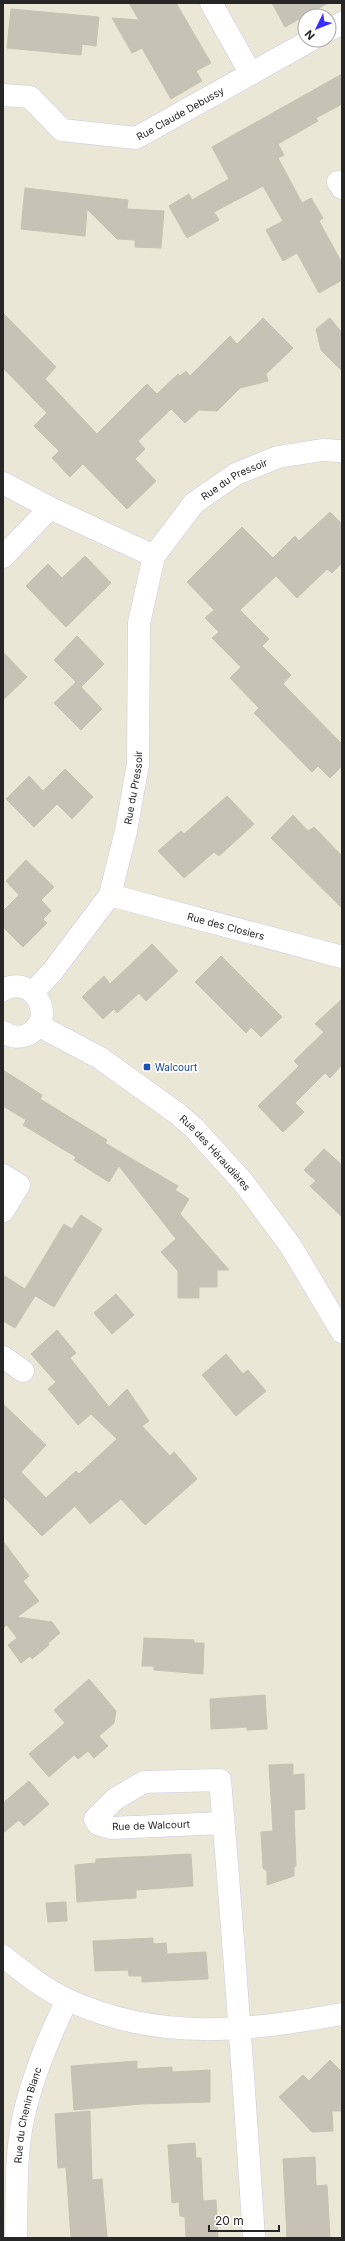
<svg xmlns="http://www.w3.org/2000/svg" width="345" height="2241" viewBox="0 0 345 2241" font-family="Inter,sans-serif">
	<style>
		.building { fill: #c6c3b6; stroke: #c6c3b0 }
		.lines { fill: none; stroke-linecap: round; stroke-linejoin: round }
		.minor-casing { stroke: #cccbe2; stroke-width: 23 }
		.minor { stroke: #fff; stroke-width: 22 }
		.transit-dot { fill: #1a4fb4; stroke: #fff; stroke-width: 1.5 }
		.labels { text-anchor: middle; stroke-width: 3.5; stroke-linejoin: round; paint-order: stroke }
		.street-label { font-size: 10px; fill: #262626; stroke: #fff }
		.transit-label { font-size: 10px; fill: #164399; stroke: #fff; text-anchor: start }
	</style>
	<rect width="100%" height="100%" fill="#ebe7d6"/>
	<g class="building">
		<polygon points="129,3 176,3 211,63 196,71 202,81 171,99 142,48 132,53 112,18 139,20"/>
		<polygon points="272,3 328,3 285,27"/>
		<polygon points="11,9 99,17 96,46 82,44 81,55 7,48"/>
		<polygon points="342,74 342,104 316,118 318,121 278,144 284,155 278,158 302,203 311,198 323,218 319,221 342,263 342,280 319,293 297,253 283,261 266,230 283,221 263,186 214,212 219,220 187,238 169,206 189,194 192,200 229,179 212,147"/>
		<polygon points="25,188 128,200 127,209 164,211 161,248 135,247 135,240 117,239 87,209 85,236 21,229"/>
		<polygon points="3,313 56,367 45,379 97,434 147,384 157,394 178,374 180,376 186,371 190,376 230,336 237,344 263,318 293,348 266,374 268,381 240,388 217,411 199,410 185,423 171,409 138,441 145,449 135,459 156,481 127,509 83,464 70,477 52,458 59,451 34,426 47,413 3,368"/>
		<polygon points="330,318 342,333 342,371 321,350 316,329"/>
		<polygon points="330,512 342,524 342,563 332,573 327,569 297,598 276,576 240,610 269,639 262,646 291,675 283,684 342,744 342,766 330,778 318,766 312,772 254,713 259,708 230,678 241,667 212,638 219,632 205,618 214,610 187,582 242,527 273,558 295,536 299,541"/>
		<polygon points="85,556 111,583 66,627 26,586 48,564 62,578"/>
		<polygon points="77,636 104,664 81,687 54,660"/>
		<polygon points="3,652 27,677 3,700"/>
		<polygon points="76,682 102,709 81,730 54,703"/>
		<polygon points="65,769 93,797 72,819 57,804 34,827 6,799 29,776 43,791"/>
		<polygon points="227,796 254,824 219,856 214,852 184,878 158,851 181,831 184,834"/>
		<polygon points="293,815 308,831 314,827 342,856 342,908 271,838"/>
		<polygon points="26,860 54,887 41,900 51,911 43,919 47,923 23,947 3,927 3,911 19,895 6,881"/>
		<polygon points="152,944 178,971 146,1001 139,993 117,1013 114,1009 103,1019 82,997 104,976 110,984"/>
		<polygon points="221,956 282,1017 261,1037 251,1027 246,1033 195,982"/>
		<polygon points="342,999 342,1065 330,1078 325,1073 295,1103 304,1112 283,1132 258,1106 299,1066 294,1061 324,1032 315,1024"/>
		<polygon points="3,1070 42,1095 40,1099 107,1140 105,1143 178,1186 175,1190 189,1199 180,1214 229,1270 217,1270 217,1287 199,1287 199,1298 178,1298 178,1271 161,1252 176,1239 119,1166 109,1182 74,1160 76,1157 23,1125 26,1120 3,1106"/>
		<polygon points="324,1149 342,1165 342,1217 310,1186 316,1181 304,1170"/>
		<polygon points="81,1215 102,1229 54,1307 32,1294 35,1296 15,1328 3,1321 3,1275 25,1289 64,1224 72,1229"/>
		<polygon points="116,1294 134,1315 112,1334 94,1313"/>
		<polygon points="57,1330 76,1353 70,1358 109,1407 127,1389 149,1421 142,1426 170,1456 174,1452 197,1479 145,1525 121,1499 90,1524 75,1506 42,1536 3,1496 3,1404 46,1445 21,1472 46,1498 76,1471 79,1474 117,1439 91,1414 78,1425 48,1389 56,1382 31,1354"/>
		<polygon points="226,1354 243,1374 248,1370 266,1391 236,1416 202,1375"/>
		<polygon points="3,1541 29,1576 23,1581 39,1601 17,1617 52,1622 60,1633 48,1643 49,1645 32,1659 30,1656 21,1663 8,1645 17,1638 7,1625 3,1628"/>
		<polygon points="144,1638 194,1640 194,1643 204,1643 203,1674 154,1670 154,1666 142,1666"/>
		<polygon points="89,1679 116,1711 114,1723 99,1736 108,1746 94,1758 88,1751 78,1759 74,1755 49,1777 29,1754 65,1723 54,1710"/>
		<polygon points="265,1695 267,1729 247,1730 247,1727 211,1729 210,1699"/>
		<polygon points="293,1764 293,1775 304,1774 305,1809 294,1810 296,1866 294,1867 294,1876 267,1885 267,1871 263,1868 261,1832 273,1831 269,1765"/>
		<polygon points="29,1781 49,1804 24,1826 19,1820 3,1833 3,1803"/>
		<polygon points="191,1854 193,1886 136,1890 136,1898 77,1902 75,1865 96,1863 96,1859"/>
		<polygon points="66,1902 67,1921 48,1922 46,1903"/>
		<polygon points="153,1938 153,1944 166,1943 167,1954 206,1952 208,1979 142,1982 142,1976 129,1976 128,1970 95,1971 93,1941"/>
		<polygon points="330,2060 342,2072 342,2111 332,2111 333,2131 312,2132 279,2097 303,2075 309,2081"/>
		<polygon points="137,2061 137,2069 172,2067 172,2072 210,2070 210,2102 141,2104 74,2110 71,2066"/>
		<polygon points="90,2111 92,2180 102,2179 107,2238 71,2238 66,2167 58,2168 55,2114"/>
		<polygon points="195,2143 196,2158 201,2158 203,2201 216,2200 218,2238 186,2238 185,2217 180,2216 179,2202 172,2203 168,2145"/>
		<polygon points="315,2157 316,2186 327,2185 330,2238 287,2238 283,2159"/>
	</g>
	<g class="lines">
		<defs>
			<g id="minor">
				<polyline points="211,3 251,74"/>
				<polyline points="329,30 342,23"/>
				<path id="s1" d="M3,95L30,97L62,130L136,138L311,40"/>
				<polyline points="338,182 342,188"/>
				<polyline points="3,483 50,508 154,556"/>
				<polyline points="3,557 50,508"/>
				<path id="s2" d="M110,895L342,957"/>
				<path d="M3,990C34,973 59,1020 27,1035C19,1038 10,1037 3,1032"/>
				<path id="s3" d="M33,992L52,972L110,895L126,831L138,764L139,623L154,556L194,503L236,474L278,457L322,450L342,451"/>
				<path id="s4" d="M38,1025L100,1058L178,1114L194,1128L243,1182L290,1245L342,1332"/>
				<polyline points="3,1175 19,1185 3,1211"/>
				<polyline points="3,1357 23,1371"/>
				<path d="M223,1823L111,1828L98,1824L95,1819L115,1799L144,1782L220,1780C233,1932 244,2085 254,2238"/>
				<path d="M3,1956C23,1972 44,1989 68,2000C159,2042 247,2031 342,2014"/>
				<path id="s5" d="M16,2238C17,2199 15,2158 23,2119C32,2077 48,2039 67,2000"/>
			</g>
		</defs>
		<use href="#minor" class="minor-casing"/>
		<use href="#minor" class="minor"/>
	</g>
	<rect class="transit-dot" x="143" y="1063" width="8" height="8" rx="2"/>
	<g class="labels">
		<g class="street-label">
			<text dy="4" stroke="none"><textPath href="#s1" startOffset="198">Rue Claude Debussy</textPath></text>
			<text dy="4" stroke="none"><textPath href="#s3" startOffset="581">Rue du Pressoir</textPath></text>
			<text dy="4" stroke="none"><textPath href="#s3" startOffset="234">Rue du Pressoir</textPath></text>
			<text dy="4" stroke="none"><textPath href="#s2" startOffset="120">Rue des Closiers</textPath></text>
			<text dy="4" stroke="none"><textPath href="#s4" startOffset="220">Rue des Héraudières</textPath></text>
			<text transform="translate(151 1825) rotate(-2)" y="4">Rue de Walcourt</text>
			<text dy="4" stroke="none"><textPath href="#s5" startOffset="124">Rue du Chenin Blanc</textPath></text>
		</g>
		<g class="transit-label">
			<text x="155" y="1071">Walcourt</text>
		</g>
	</g>
	<rect width="345" height="2241" fill="none" stroke="#262626" stroke-width="8"/>
	<g transform="translate(317 28) rotate(227)"><circle r="19" fill="#ffffff" stroke="#a8a8a8"/>
	<path d="M0-3L7 15L0 10L-7 15Z" fill="#382fff"/>
	<text y="-6" font-size="11" font-weight="bold" text-anchor="middle" fill="#262626">N</text>
	</g>
	<path d="M209 2225v6h70v-6" fill="none" stroke="#262626" stroke-width="2"/>
	<text x="215" y="2225" font-size="12" fill="#262626" stroke="#ffffff" stroke-width="3" paint-order="stroke">20 m</text>
</svg>
